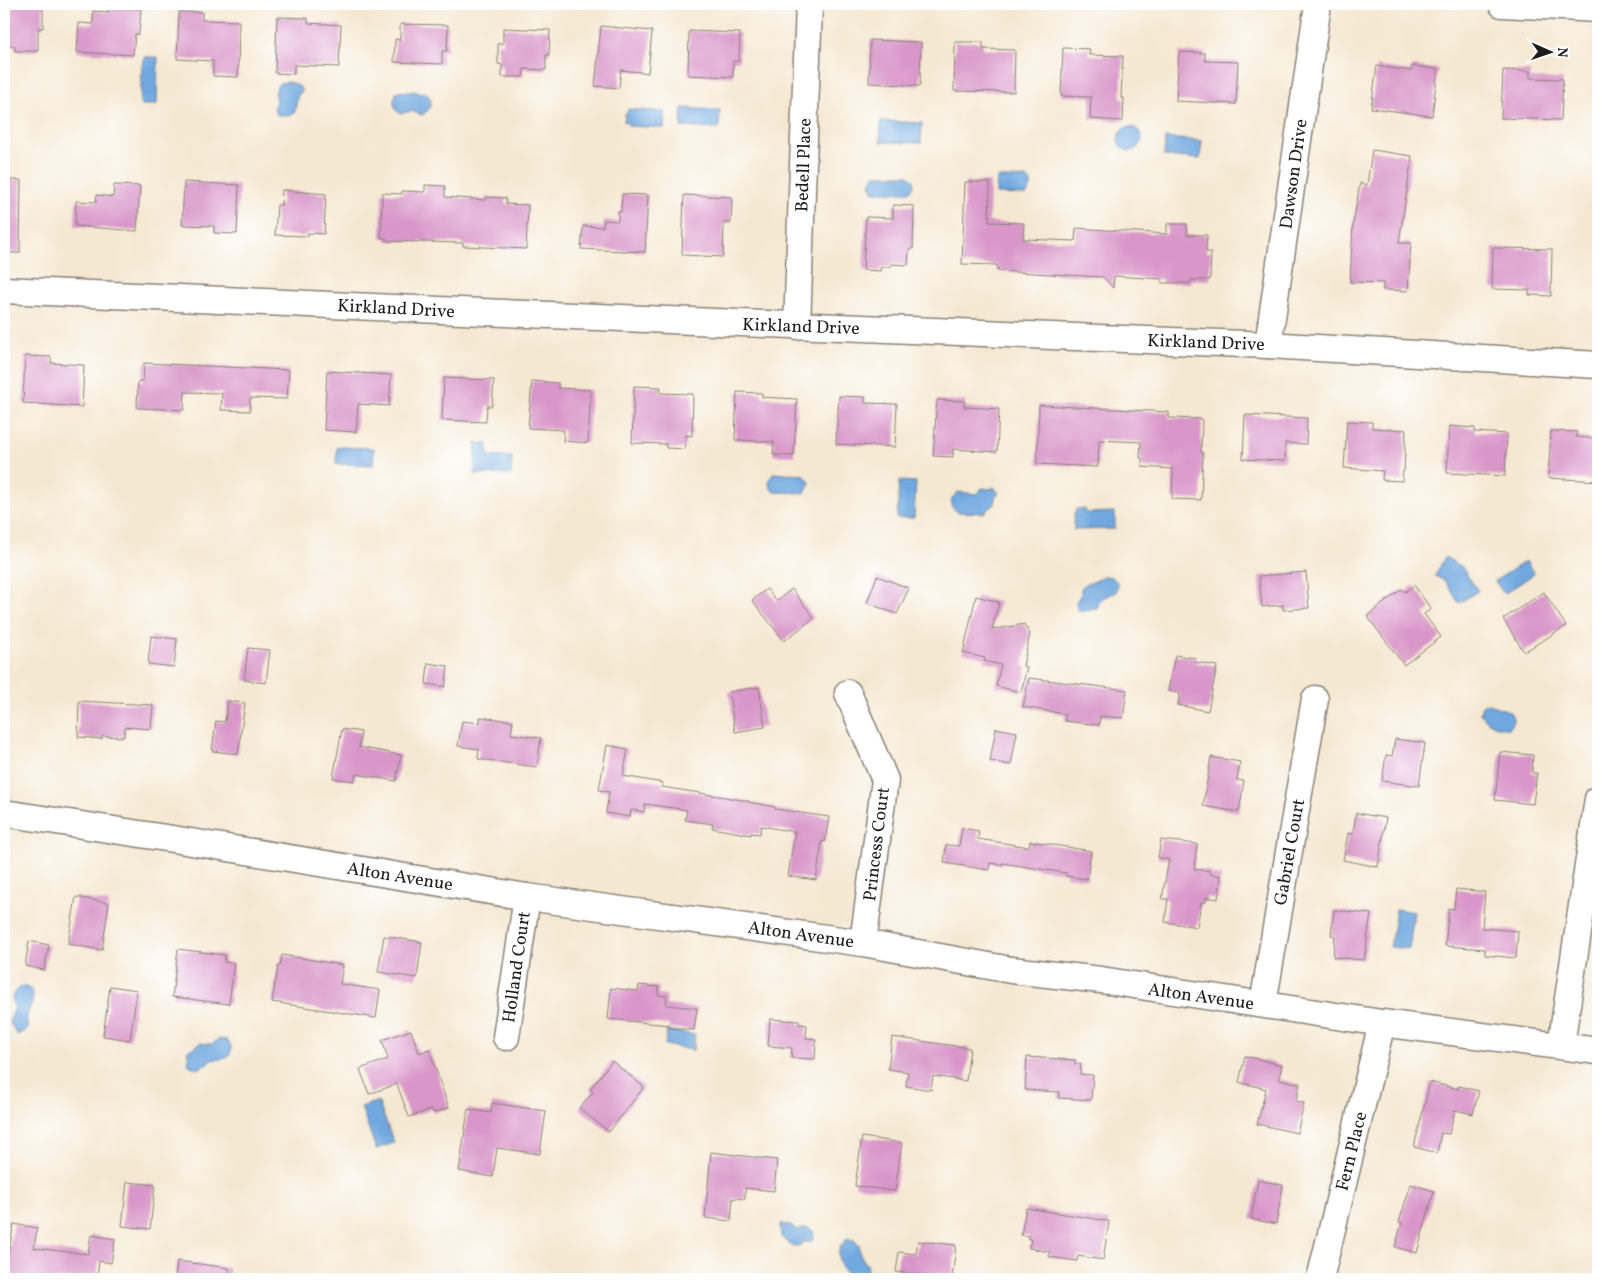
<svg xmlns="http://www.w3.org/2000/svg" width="1602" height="1283" viewBox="0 0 1602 1283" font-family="Vollkorn,serif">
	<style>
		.water { fill: #70a8df; stroke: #46627e }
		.building { fill: #d996c9 }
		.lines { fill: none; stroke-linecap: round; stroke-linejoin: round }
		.street-casing { stroke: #888277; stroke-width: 29 }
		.street { stroke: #fff; stroke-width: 26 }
		.labels { text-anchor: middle; stroke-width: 5; stroke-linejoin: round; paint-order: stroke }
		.street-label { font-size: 18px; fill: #1c1c1c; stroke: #fff }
	</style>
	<rect width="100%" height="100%" fill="#fff"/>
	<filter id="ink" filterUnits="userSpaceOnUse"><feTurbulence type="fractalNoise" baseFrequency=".02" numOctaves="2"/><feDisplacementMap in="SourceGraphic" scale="10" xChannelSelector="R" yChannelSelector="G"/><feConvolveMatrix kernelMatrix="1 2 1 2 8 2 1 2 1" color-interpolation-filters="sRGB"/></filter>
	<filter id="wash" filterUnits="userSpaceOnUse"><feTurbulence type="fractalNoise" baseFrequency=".0096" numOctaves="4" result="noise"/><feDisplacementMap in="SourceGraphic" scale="20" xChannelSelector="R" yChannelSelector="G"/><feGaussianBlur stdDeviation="1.12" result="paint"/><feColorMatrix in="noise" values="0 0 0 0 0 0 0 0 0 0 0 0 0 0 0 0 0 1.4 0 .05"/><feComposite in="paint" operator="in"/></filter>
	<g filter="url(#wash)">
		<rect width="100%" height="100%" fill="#f5e8d2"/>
		<g class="water">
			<polygon points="144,57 158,57 157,105 140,105 142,64 144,64"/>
			<path d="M287,82C293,83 299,85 302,90L301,93L298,94L295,112C289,118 283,116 276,114L274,109L276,102L275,95L277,86L280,83Z"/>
			<path d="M414,91L422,94L426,93C435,101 431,110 422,115L411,111L400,114C393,108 393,102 396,93C403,90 408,93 414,91Z"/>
			<polygon points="682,108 720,110 719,129 681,127"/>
			<polygon points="628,109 665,112 664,128 628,126 628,122 624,122 625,114 627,114"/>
			<polygon points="881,121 922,123 921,143 880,142"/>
			<circle cx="1130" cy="139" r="12"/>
			<polygon points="1165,138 1202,141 1200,159 1164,156"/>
			<polygon points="874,175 909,175 914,180 914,187 909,192 874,192 870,184"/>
			<path d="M997,178H1027C1034,184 1031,189 1026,195L996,194Z"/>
			<polygon points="476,443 488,444 488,456 512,457 511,475 475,474"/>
			<polygon points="337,447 374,448 373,465 336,464"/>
			<path d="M773,473L805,475V477L809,480L810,484L805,493L774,492C767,484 768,481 773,473Z"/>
			<polygon points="899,481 916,482 914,518 897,518"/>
			<polygon points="994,487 999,493 995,497 995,504 984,513 957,512 951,506 952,498 958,492 977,494 982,488 990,489"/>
			<polygon points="1076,509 1085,509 1085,513 1115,512 1115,529 1074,530 1074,513 1076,513"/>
			<polygon points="1445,557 1462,567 1478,591 1459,603 1445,581 1435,576"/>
			<polygon points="1526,561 1534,574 1504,594 1495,581"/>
			<path d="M1103,576C1111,576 1114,577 1118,584L1116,592C1111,595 1103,596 1100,601C1099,603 1098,606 1097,608H1093L1083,612L1077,609L1076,602L1081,594V588C1088,580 1095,584 1103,576Z"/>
			<path d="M1486,703L1509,711C1515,717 1515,730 1504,728C1496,727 1483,720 1480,713L1482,705Z"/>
			<polygon points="1396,909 1414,912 1409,949 1390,947"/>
			<path d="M22,986C43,991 28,1007 27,1017C26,1020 28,1025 28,1029L17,1035L9,1021L15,1008C9,999 13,990 22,986Z"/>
			<polygon points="667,1030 695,1035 693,1050 665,1045"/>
			<path d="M219,1039L227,1040L231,1046C232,1062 221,1058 211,1060C202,1068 199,1072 188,1064L189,1058L187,1052L189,1049L194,1048L200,1043L212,1044Z"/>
			<polygon points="378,1101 394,1143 376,1149 361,1107"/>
			<path d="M783,1223L785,1225H791L797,1230C804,1228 806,1226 813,1231C814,1235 814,1238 811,1242H804C796,1251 788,1243 781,1237L780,1225Z"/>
			<path d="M848,1239L854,1240L859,1245L860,1255L868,1266L866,1272L860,1278C859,1278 853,1278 852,1277C837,1271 833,1246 848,1239Z"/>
		</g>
		<g id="blocks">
			<g class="building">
				<polygon points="11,4 43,4 43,28 38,28 38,51 15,51 15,46 4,46 4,5 11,5"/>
				<polygon points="108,8 141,9 139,34 135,34 133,55 77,52 79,23 93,24 93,11 108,12"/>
				<polygon points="179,12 202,12 202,20 239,21 238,77 213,76 213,61 177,59"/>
				<polygon points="277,17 308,18 308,23 341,25 339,67 294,65 294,74 275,73"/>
				<polygon points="400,24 448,25 447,51 442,51 442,64 394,62 395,39 400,40"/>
				<polygon points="601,26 652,31 648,73 621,70 619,88 595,86"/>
				<polygon points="503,28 550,30 549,55 546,55 546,70 524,69 523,77 502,77 502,65 498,64 498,43 503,44"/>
				<polygon points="689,31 740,33 739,61 733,61 733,77 688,75"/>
				<polygon points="870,40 921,42 920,86 869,83"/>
				<polygon points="955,42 983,42 983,49 1015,50 1014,92 954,91"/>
				<polygon points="1063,48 1090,49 1089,55 1123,56 1121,98 1124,98 1123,121 1090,119 1091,97 1061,96"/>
				<polygon points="1179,52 1205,53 1205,61 1238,62 1236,104 1176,101"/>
				<polygon points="1377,66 1411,71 1412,66 1438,69 1432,116 1371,108"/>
				<polygon points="1503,70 1530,71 1530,78 1563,79 1561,120 1501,118"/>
				<polygon points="1372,150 1412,156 1399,243 1411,243 1408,291 1383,290 1383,283 1350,282 1353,225 1360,183 1367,185"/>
				<polygon points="4,180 21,180 20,253 4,253"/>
				<polygon points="184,182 239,185 237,234 214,233 214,226 182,225"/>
				<polygon points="965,182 990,182 989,222 1024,223 1023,239 1075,241 1076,228 1167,234 1167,224 1187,224 1187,235 1207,235 1206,252 1211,252 1210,280 1191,280 1191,283 1162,283 1162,279 1114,276 1113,288 1103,277 997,271 997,265 962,264"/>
				<polygon points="114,185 140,186 137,231 75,226 76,201 96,202 97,195 113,197"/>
				<polygon points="425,185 445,186 445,197 486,200 486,197 506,198 506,204 528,205 526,249 463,246 463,243 386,241 386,238 381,238 382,193 402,194 402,191 425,192"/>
				<polygon points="282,190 326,194 324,234 308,233 308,236 275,235 277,205 281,205"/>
				<polygon points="622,194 648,195 645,252 581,249 583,226 603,227 604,220 618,221 618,211 621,212"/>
				<polygon points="684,195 732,197 731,223 724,223 723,257 682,255"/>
				<polygon points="893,205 914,206 913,249 909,249 908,265 891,264 891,267 881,267 880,271 863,270 866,217 893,218"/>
				<polygon points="1493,248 1552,249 1551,296 1529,295 1529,290 1492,289"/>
				<polygon points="25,356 51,357 51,363 84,365 82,407 23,403"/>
				<polygon points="144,363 289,370 287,399 250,398 250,411 221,410 222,393 185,392 184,410 137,408 138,381 143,381"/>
				<polygon points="327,371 391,375 389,406 358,404 356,432 324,430"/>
				<polygon points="444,378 494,380 492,406 487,406 486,422 442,420"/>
				<polygon points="532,381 558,383 558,388 591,390 588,443 563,441 564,430 528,428"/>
				<polygon points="634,386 661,387 660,393 693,394 692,436 686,435 685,449 666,448 666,444 632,443"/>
				<polygon points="737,392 762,393 762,397 797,399 794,456 773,455 774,442 735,440"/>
				<polygon points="839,396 865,397 865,403 897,404 895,447 836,444"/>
				<polygon points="937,400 965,401 964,407 999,409 997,452 953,449 953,457 933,456"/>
				<polygon points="1039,405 1169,412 1169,418 1202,419 1201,452 1203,453 1201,500 1172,499 1173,469 1142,467 1142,458 1140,458 1141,442 1099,440 1098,467 1037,464"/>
				<polygon points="1245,415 1307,418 1306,444 1285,443 1285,461 1243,459"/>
				<polygon points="1347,421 1372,422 1372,428 1406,430 1404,471 1403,471 1402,481 1382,480 1383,471 1344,468"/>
				<polygon points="1449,426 1475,428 1475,432 1507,434 1505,476 1447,473"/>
				<polygon points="1551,431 1577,432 1576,437 1598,439 1598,481 1548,478"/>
				<polygon points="1306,572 1309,608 1283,610 1283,605 1262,607 1259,576"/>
				<polygon points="877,576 909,588 897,614 867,603"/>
				<polygon points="1414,585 1431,609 1424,614 1441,637 1404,665 1367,616 1402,589 1405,592"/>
				<polygon points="767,589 776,601 792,589 814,618 784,641 752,600"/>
				<polygon points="1544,592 1566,626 1524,652 1503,619"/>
				<polygon points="976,596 999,602 992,630 1024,624 1030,634 1023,666 1027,667 1021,692 996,686 1001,665 984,661 985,658 963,653"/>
				<polygon points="151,636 177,639 174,667 148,664"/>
				<polygon points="248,648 270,650 266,683 244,680"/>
				<polygon points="1175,655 1196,658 1195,662 1217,666 1208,711 1178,705 1180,693 1168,691"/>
				<polygon points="428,663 448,666 445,687 426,684"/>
				<polygon points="1029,678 1127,690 1123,718 1100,716 1099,725 1065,721 1065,714 1023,707"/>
				<polygon points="759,687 765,727 735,732 729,692"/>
				<polygon points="79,701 153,705 151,729 125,727 124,737 102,736 102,739 78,737"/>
				<polygon points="228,701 245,703 238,754 212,751 216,721 225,722"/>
				<polygon points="480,717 513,721 511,734 541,738 537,767 478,759 479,749 458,746 462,721 480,723"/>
				<polygon points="996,728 1017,732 1011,765 990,761"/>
				<polygon points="342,729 361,732 359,747 401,755 396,781 356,774 354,781 333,778"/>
				<polygon points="1395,739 1425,743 1419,786 1382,781 1386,755 1392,756"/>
				<polygon points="607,745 628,749 623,776 663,783 662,787 749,801 748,802 775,807 775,809 829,817 825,842 822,841 816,880 788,876 795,832 761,826 760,834 751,833 751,835 712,828 713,824 685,820 687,810 645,804 644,812 631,810 630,817 606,813 609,792 599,790"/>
				<polygon points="1500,752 1533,755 1532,773 1537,773 1533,804 1495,800"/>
				<polygon points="1211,757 1240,762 1237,780 1244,781 1239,812 1203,806"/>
				<polygon points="1356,813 1386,818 1378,867 1343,860 1348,833 1353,834"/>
				<polygon points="962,828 979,831 978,839 1029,847 1030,841 1091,851 1087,879 1066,876 1066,873 1002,863 1002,865 990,863 989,870 944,863 946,845 959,846"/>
				<polygon points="1161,840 1197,844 1194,869 1210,871 1210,874 1221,876 1218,899 1206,897 1206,902 1201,903 1197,927 1165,922 1168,899 1162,899 1169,859 1158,858"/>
				<polygon points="1456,889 1485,892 1482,928 1518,931 1516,958 1485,955 1485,949 1445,946 1449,908 1454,909"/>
				<polygon points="76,897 109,903 102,950 68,944"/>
				<polygon points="1334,910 1371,914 1364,960 1333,957 1335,936 1331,935"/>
				<polygon points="384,936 422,942 417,978 378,972"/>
				<polygon points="29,941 49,945 44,970 25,966"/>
				<polygon points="178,949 225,955 224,962 234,963 229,1004 172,997"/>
				<polygon points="282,955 343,965 340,984 380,990 376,1018 272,1002 278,966 280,966"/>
				<polygon points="639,985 659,987 658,995 667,996 666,1005 697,1008 694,1030 669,1028 669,1025 608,1019 611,988 638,991"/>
				<polygon points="110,986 137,990 130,1040 103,1036"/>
				<polygon points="770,1019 799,1021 799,1024 807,1025 806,1038 816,1039 815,1059 791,1058 792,1048 768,1046"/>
				<polygon points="411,1030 419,1053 429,1049 449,1108 433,1113 432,1109 409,1117 397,1084 369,1094 360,1069 388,1059 382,1040"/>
				<polygon points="892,1037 970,1048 966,1081 933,1076 931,1090 906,1086 908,1072 888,1069"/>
				<polygon points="1245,1056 1282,1065 1279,1079 1300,1084 1296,1101 1304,1103 1297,1133 1257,1124 1266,1089 1239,1082"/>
				<polygon points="1027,1057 1075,1060 1075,1064 1081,1064 1080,1074 1093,1075 1091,1100 1058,1098 1059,1092 1025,1090"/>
				<polygon points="612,1061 644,1087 609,1132 579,1108 593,1092 590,1089"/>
				<polygon points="1430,1082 1458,1089 1459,1086 1479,1091 1473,1114 1455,1110 1449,1134 1441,1133 1437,1153 1414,1147"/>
				<polygon points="492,1103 546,1111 540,1154 497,1148 493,1177 459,1171 468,1109 491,1113"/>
				<polygon points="862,1137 902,1143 895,1191 855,1186"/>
				<polygon points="711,1152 777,1160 774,1191 745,1188 745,1199 733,1198 731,1221 705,1218"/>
				<polygon points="1258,1180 1283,1185 1276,1224 1251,1219"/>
				<polygon points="127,1182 155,1185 150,1229 122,1226"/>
				<polygon points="1411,1184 1434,1191 1417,1253 1395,1247 1402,1223 1399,1222"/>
				<polygon points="1026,1208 1109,1221 1103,1260 1078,1256 1077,1261 1049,1257 1050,1252 1029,1248 1031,1239 1028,1239 1029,1236 1021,1235"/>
				<polygon points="14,1224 37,1228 34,1248 88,1254 91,1235 115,1239 111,1263 99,1261 97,1279 13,1279 13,1277 4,1275"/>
				<polygon points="918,1241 956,1245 952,1279 928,1279 929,1276 896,1272 899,1252 916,1254"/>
				<polygon points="177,1261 229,1268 229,1279 175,1279"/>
			</g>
		</g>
	</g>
	<g filter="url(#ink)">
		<use href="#blocks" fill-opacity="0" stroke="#888277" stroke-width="1"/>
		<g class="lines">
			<defs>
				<g id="street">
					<polyline points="1502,4 1598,9"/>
					<polyline points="4,290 526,314 1268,345 1598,365"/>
					<polyline points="797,326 809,4"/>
					<polyline points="1268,345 1318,4"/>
					<polyline points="848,693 885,780 863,943"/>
					<polyline points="4,813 179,840 527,897 863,943 1011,970 1101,980 1382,1023 1598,1051"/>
					<polyline points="1263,1004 1315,699"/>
					<polyline points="506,1037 527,897"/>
					<polyline points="1561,1045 1598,799"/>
					<polyline points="1320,1279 1382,1023"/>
				</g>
			</defs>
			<use href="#street" class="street-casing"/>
			<use href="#street" class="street"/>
		</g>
	</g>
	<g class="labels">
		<g class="street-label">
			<text transform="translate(803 165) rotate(-88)" y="6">Bedell Place</text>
			<text transform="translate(1293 174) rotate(-82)" y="6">Dawson Drive</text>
			<text transform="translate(396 308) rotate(3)" y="6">Kirkland Drive</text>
			<text transform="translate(801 326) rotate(2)" y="6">Kirkland Drive</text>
			<text transform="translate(1206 342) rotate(2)" y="6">Kirkland Drive</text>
			<text transform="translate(876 844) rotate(-83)" y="6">Princess Court</text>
			<text transform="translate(1289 852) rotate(-80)" y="6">Gabriel Court</text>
			<text transform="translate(400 876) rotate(9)" y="6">Alton Avenue</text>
			<text transform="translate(801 934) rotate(8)" y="6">Alton Avenue</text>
			<text transform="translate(516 967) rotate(-82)" y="6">Holland Court</text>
			<text transform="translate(1201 996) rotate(8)" y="6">Alton Avenue</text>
			<text transform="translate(1351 1151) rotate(-76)" y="6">Fern Place</text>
		</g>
	</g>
	<rect width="1602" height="1283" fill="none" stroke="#fff" stroke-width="20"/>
	<g transform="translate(1550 52) rotate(92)" stroke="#ffffff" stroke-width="4" paint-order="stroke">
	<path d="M0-4L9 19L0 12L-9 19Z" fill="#1c1c1c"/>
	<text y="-8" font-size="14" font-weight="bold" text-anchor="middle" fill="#1c1c1c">N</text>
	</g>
</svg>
